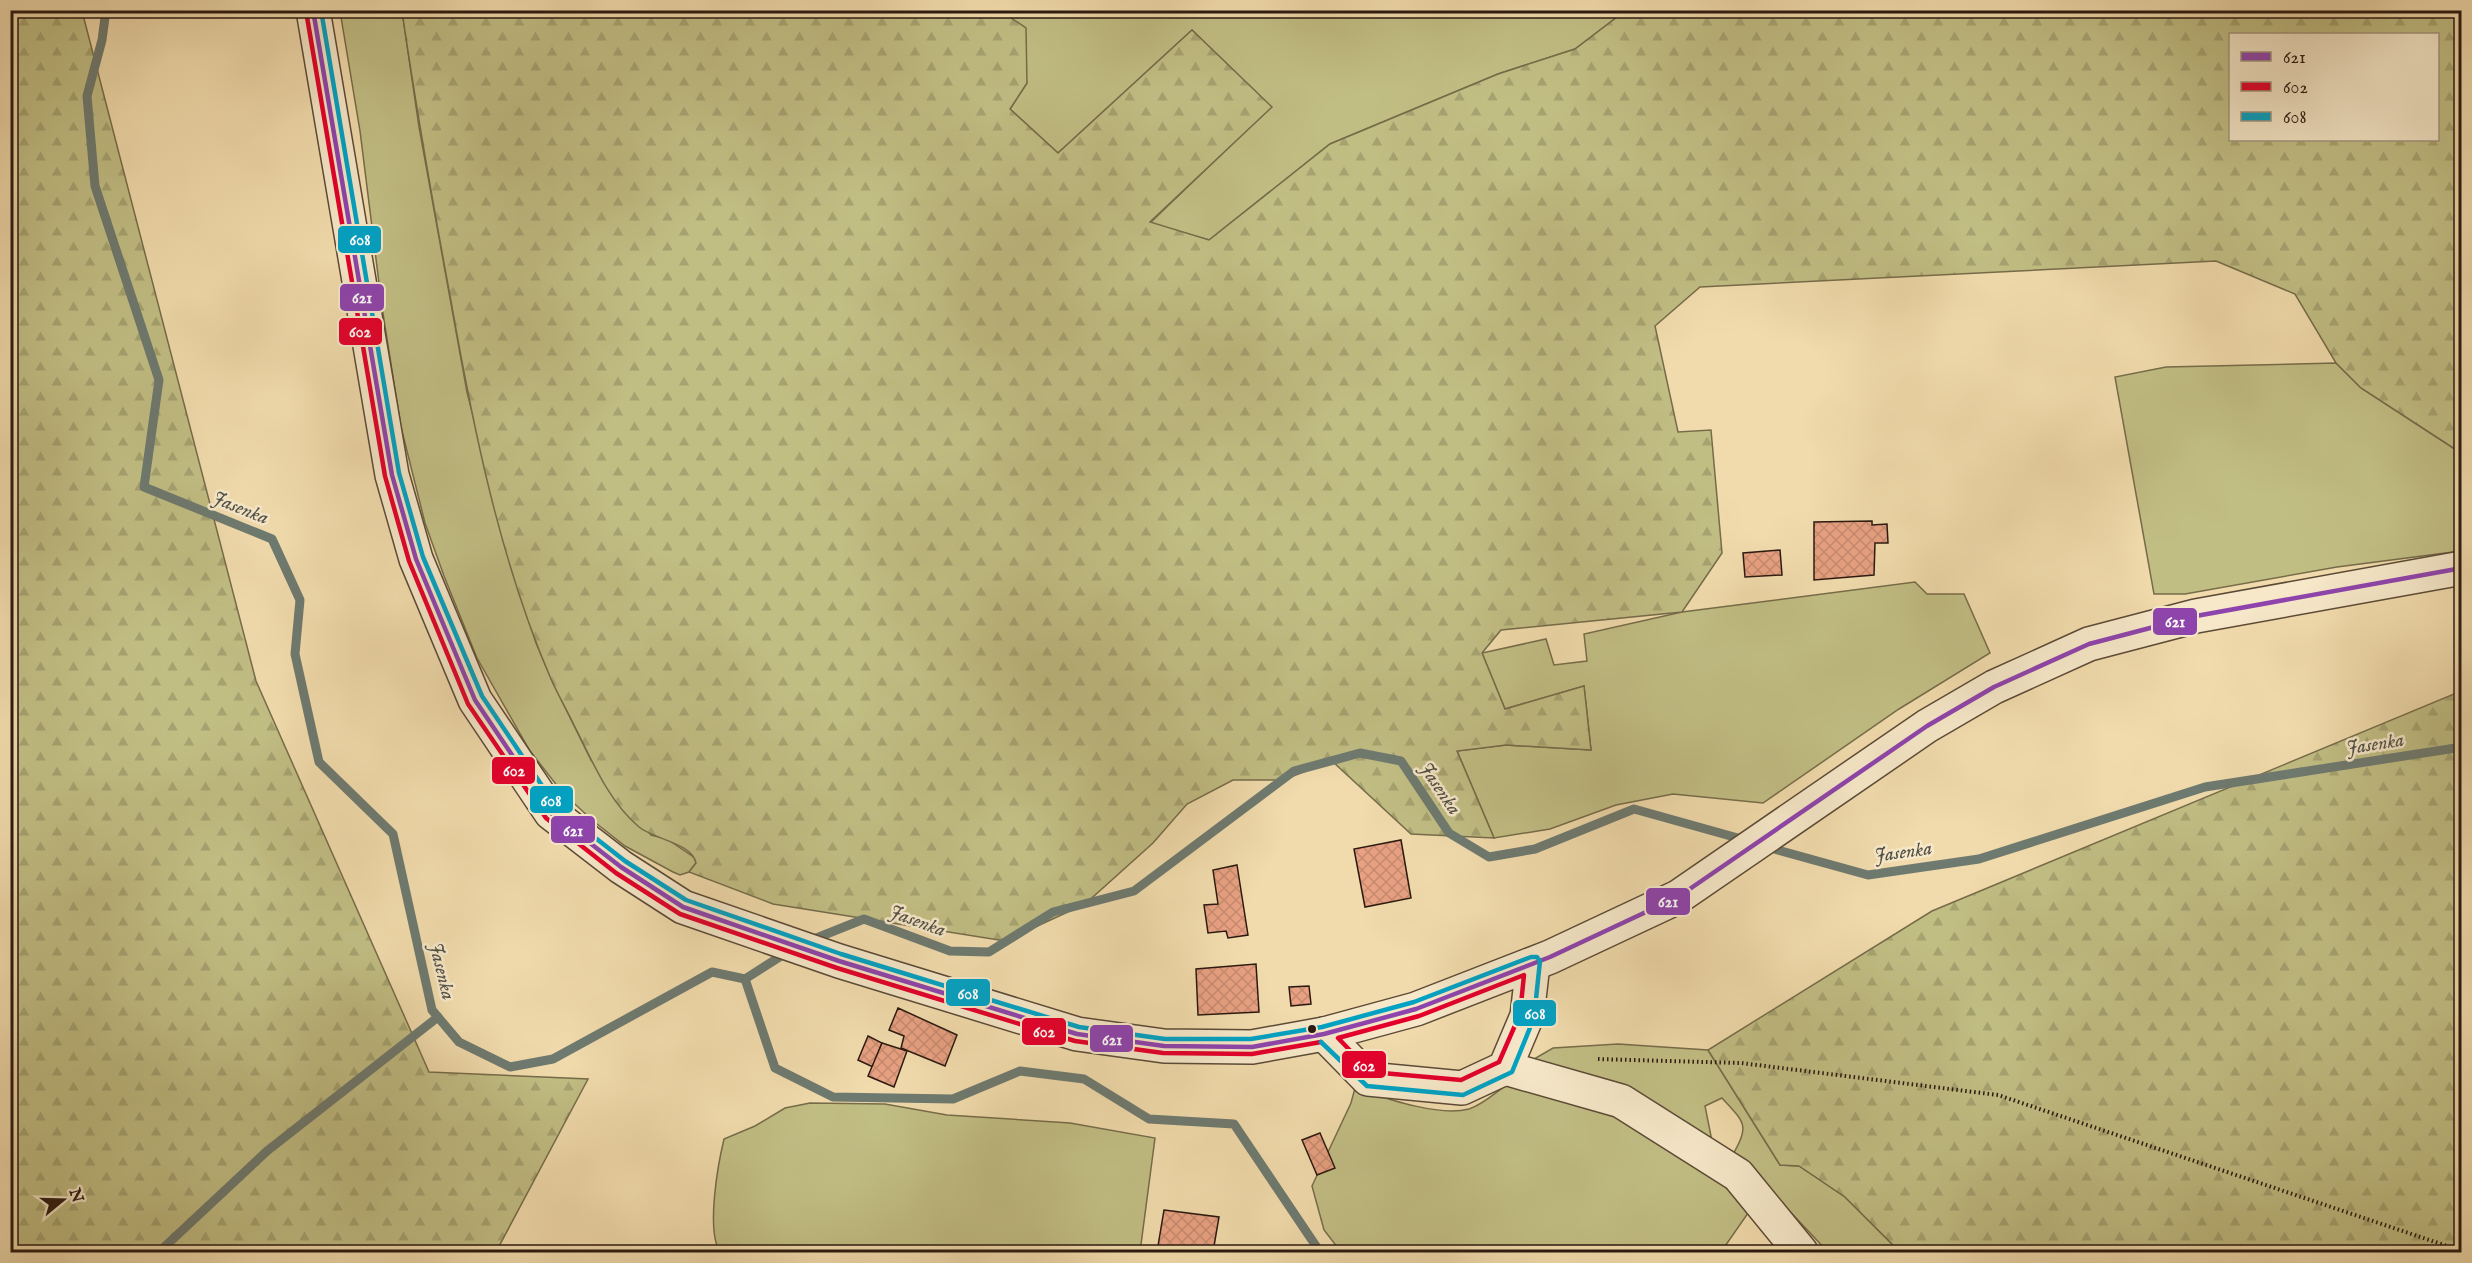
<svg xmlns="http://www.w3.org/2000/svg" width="2472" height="1263" viewBox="0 0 2472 1263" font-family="'IM FELL English',serif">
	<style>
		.green { fill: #c1be84; stroke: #766c4a; stroke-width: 1.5 }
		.forest { fill: url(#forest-firs); stroke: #766c4a; stroke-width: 1.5; fill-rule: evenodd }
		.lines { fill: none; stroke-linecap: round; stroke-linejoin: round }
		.stream { stroke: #6e7a70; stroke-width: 9 }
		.building { fill: url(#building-cross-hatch); stroke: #2a1910; stroke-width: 1.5 }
		.minor-casing { stroke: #5c4a37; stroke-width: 36 }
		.path { stroke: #2a1910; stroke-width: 4; stroke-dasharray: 1.5 3; stroke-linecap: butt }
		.minor { stroke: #f6e8c9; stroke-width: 33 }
		.bus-1-casing { stroke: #f6e8c9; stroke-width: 9 }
		.bus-2-casing { stroke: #f6e8c9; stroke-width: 9 }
		.bus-3-casing { stroke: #f6e8c9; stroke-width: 9 }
		.bus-1 { stroke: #8e44ad; stroke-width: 4.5 }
		.bus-2 { stroke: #e4002b; stroke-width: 4.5 }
		.bus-3 { stroke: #02a2c4; stroke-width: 4.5 }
		.bus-dot { fill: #2a1910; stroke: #f6e8c9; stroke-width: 2 }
		.labels { text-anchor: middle; stroke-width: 5; stroke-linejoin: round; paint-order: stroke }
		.water-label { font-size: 20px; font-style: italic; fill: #525148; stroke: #f6e8c9 }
		.line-badge { stroke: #f6e8c9; stroke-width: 2 }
		.badge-label { font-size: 16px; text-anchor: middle; font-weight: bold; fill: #fff }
	</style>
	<defs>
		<pattern id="forest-firs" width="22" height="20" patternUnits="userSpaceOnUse" patternTransform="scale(1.5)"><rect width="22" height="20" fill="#c1be84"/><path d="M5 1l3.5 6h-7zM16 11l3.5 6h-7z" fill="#a6a371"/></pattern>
		<pattern id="building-cross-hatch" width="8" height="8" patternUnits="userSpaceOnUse" patternTransform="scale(1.5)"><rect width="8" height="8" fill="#e8a182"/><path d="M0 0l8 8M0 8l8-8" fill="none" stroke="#c78a6f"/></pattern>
	</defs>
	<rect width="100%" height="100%" fill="#f1dbac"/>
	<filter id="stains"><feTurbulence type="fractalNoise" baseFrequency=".00333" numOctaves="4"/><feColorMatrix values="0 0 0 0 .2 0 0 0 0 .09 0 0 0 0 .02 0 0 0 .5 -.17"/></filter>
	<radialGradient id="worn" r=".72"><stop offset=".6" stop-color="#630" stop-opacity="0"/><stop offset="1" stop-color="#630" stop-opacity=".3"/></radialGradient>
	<g class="green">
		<polygon points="340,11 402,11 419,127 467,392 512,571 536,643 553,683 591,760 651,835 667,839 695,858 696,863 689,872 680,875 673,872 625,846 592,820 562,792 530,751 477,658 444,576 425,523 401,427 382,307 360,131"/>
		<polygon points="1001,11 1625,11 1575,49 1498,74 1330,144 1209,240 1150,223 1271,107 1192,30 1058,153 1010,109 1027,83 1011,16"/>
		<polygon points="2336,363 2361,388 2461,453 2461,551 2337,567 2185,594 2154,594 2115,377 2166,367"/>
		<polygon points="1915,582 1927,594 1964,594 1990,653 1899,709 1763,803 1673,794 1616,805 1550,829 1494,838 1457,751 1506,745 1591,750 1584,686 1505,709 1482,653 1546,639 1554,665 1587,661 1584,634 1682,612"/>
		<path d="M1618,1044L1708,1050L1780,1165L1799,1166L1845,1197L1900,1252H1828L1749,1168L1732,1156C1750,1125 1745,1123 1722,1098L1705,1106L1712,1141L1522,1066L1553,1048Z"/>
		<path d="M1505,1086H1518L1623,1119L1676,1145L1753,1206L1721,1252H1341L1324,1230L1312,1186L1351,1103L1355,1088C1385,1098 1438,1117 1469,1109C1482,1105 1494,1094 1505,1086Z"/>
		<path d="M810,1103L885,1104L947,1115L1070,1123L1155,1138L1140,1252H720C706,1230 718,1164 724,1139L755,1126L785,1108Z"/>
	</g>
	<g class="forest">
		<polygon points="10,11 82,11 256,681 429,1072 588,1079 496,1252 11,1252"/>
		<path d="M402,11H1001L1026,28L1027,83L1010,109L1058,153L1192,30L1272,107L1150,222L1209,240L1330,144L1498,74L1575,49L1625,11H2461V453L2361,388L2336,363L2295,294L2216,261L1700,287L1655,326L1678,432L1711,430L1722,553L1682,612L1501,630L1482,653L1505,709L1584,686L1591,750L1506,745L1457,751L1494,838L1411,834L1332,761L1283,780H1233L1187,804L1153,843L1085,904L1005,941L773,904L689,872L696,863C692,843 653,839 639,827C608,801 592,760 574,725C567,710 558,695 551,679C500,561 473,427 451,301C433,204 416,108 402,11ZM2230,34H2438V140H2230Z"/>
		<polygon points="2461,691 2461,1252 1900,1252 1845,1197 1799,1166 1780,1165 1708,1050 1932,911"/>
	</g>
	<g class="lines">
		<g class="stream">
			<polyline points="106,10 102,40 87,96 95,186 159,380 144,487 272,539 300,600 295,654 319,762 393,834 432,1010 459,1042 510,1067 553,1059 712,972 745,979 789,951"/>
			<polyline points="1767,847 1868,875 1979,859 2205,787 2462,747"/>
			<polyline points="809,941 864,919 950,951 989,952 1053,912 1134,891 1294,771 1360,753 1401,761 1449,833 1489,857 1535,849 1634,809 1745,840"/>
			<polyline points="745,979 775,1068 833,1097 953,1099 1020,1071 1084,1079 1149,1119 1234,1124 1320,1252"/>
			<polyline points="159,1252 267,1151 438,1017"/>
		</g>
	</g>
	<g class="building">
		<polygon points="1872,521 1872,525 1887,524 1888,543 1875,543 1874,575 1814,580 1814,522"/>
		<polygon points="1780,550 1782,575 1745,577 1743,553"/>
		<polygon points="1401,840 1411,898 1365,907 1354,849"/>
		<polygon points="1237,865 1248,935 1228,938 1226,931 1208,933 1204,905 1218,904 1213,870"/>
		<polygon points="1256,964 1259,1012 1198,1015 1196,969"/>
		<polygon points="1309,986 1311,1004 1291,1006 1289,987"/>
		<polygon points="898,1008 957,1035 945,1066 901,1048 904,1036 889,1030"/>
		<polygon points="868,1036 882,1043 873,1067 858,1060"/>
		<polygon points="882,1043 907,1051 894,1087 868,1076"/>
		<polygon points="1320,1133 1335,1168 1317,1175 1302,1140"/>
		<polygon points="1164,1210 1219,1217 1213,1252 1157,1252"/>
	</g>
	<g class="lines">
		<defs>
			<g id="minor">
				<polyline points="313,10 392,475 416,559 475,700 551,813 621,867 683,907 839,961 1077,1034 1164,1046 1252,1047 1324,1034 1416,1009 1550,957 1678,897 1927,726 1994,687 2089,644 2196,616 2462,568"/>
				<polyline points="1324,1034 1368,1079 1462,1088 1505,1068 1527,1016 1533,964"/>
				<polyline points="1505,1068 1621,1101 1738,1175 1801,1252"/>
			</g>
		</defs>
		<use href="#minor" class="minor-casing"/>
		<polyline class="path" points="1598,1059 1741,1063 1998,1095 2462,1251"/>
		<use href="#minor" class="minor"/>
		<defs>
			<polyline id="bus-1" points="313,10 392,475 416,559 475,700 551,813 621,867 683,907 839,961 1077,1034 1164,1046 1252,1047 1324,1034 1416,1009 1550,957 1678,897 1927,726 1994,687 2089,644 2196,616 2462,568"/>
			<g id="bus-2">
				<polyline points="306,11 385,476 409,561 468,704 546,818 616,873 680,914 837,968 1075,1041 1163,1053 1252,1054 1321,1042"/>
				<polygon points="1524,975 1520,1014 1499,1062 1461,1080 1371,1072 1338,1038 1419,1016"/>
			</g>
			<polyline id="bus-3" points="321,10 399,473 423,557 482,696 557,808 625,861 686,900 841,954 1079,1027 1165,1039 1251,1039 1322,1027 1414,1002 1531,957 1537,957 1540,961 1534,1018 1512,1072 1463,1095 1367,1086 1321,1042"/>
		</defs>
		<use href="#bus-1" class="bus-1-casing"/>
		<use href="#bus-2" class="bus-2-casing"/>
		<use href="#bus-3" class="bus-3-casing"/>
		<use href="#bus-1" class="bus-1"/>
		<use href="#bus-2" class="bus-2"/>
		<use href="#bus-3" class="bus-3"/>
	</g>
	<circle class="bus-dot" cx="1312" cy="1029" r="5"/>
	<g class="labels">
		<g class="water-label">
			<text transform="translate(241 507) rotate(22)" y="7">Jasenka</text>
			<text transform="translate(2375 743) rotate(-9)" y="7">Jasenka</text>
			<text transform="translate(1441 788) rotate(56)" y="7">Jasenka</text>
			<text transform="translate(1903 851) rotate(-8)" y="7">Jasenka</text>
			<text transform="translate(918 920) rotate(20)" y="7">Jasenka</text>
			<text transform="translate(443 971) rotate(76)" y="7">Jasenka</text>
		</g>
	</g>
	<g class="line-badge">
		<rect x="337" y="225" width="45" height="29" rx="6" fill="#02a2c4"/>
		<rect x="339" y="283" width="46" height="29" rx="6" fill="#8e44ad"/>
		<rect x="338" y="317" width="45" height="29" rx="6" fill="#e4002b"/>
		<rect x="2152" y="607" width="46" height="29" rx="6" fill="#8e44ad"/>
		<rect x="491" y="756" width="45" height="29" rx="6" fill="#e4002b"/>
		<rect x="529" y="785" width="45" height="29" rx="6" fill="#02a2c4"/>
		<rect x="550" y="815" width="46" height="29" rx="6" fill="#8e44ad"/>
		<rect x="1645" y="887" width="46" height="29" rx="6" fill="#8e44ad"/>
		<rect x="945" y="978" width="46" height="29" rx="6" fill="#02a2c4"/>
		<rect x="1512" y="999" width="45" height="28" rx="6" fill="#02a2c4"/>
		<rect x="1021" y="1017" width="46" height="29" rx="6" fill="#e4002b"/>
		<rect x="1089" y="1024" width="45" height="29" rx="6" fill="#8e44ad"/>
		<rect x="1341" y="1050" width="46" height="29" rx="6" fill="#e4002b"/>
	</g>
	<g class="badge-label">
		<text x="360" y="245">608</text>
		<text x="362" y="303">621</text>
		<text x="360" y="337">602</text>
		<text x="2175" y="627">621</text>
		<text x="514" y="776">602</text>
		<text x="551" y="806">608</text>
		<text x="573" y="836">621</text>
		<text x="1668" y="907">621</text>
		<text x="968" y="999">608</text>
		<text x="1535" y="1019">608</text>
		<text x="1044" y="1037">602</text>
		<text x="1112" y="1045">621</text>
		<text x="1364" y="1071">602</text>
	</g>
	<rect width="2472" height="1263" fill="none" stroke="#f1dbac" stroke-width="36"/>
	<rect x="12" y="12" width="2448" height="1239" fill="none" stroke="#2a1910" stroke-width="3"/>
	<rect x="18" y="18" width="2436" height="1227" fill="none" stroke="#2a1910" stroke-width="1.5"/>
	<rect x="2229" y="33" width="210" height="108" fill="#f6e8c9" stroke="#a4957f" stroke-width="1.5"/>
	<rect x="2241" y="52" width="30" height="9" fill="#8e44ad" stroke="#a4957f" stroke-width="1.5"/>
	<text x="2283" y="63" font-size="18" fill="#2a1910">621</text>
	<rect x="2241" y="82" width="30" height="9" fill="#e4002b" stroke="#a4957f" stroke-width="1.5"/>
	<text x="2283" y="93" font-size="18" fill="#2a1910">602</text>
	<rect x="2241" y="112" width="30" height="9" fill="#02a2c4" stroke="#a4957f" stroke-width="1.5"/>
	<text x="2283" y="123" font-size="18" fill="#2a1910">608</text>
	<g transform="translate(63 1200) rotate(71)" stroke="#f6e8c9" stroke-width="4.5" paint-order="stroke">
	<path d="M0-4.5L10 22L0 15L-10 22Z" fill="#2a1910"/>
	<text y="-9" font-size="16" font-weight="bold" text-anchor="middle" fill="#2a1910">N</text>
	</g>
	<rect width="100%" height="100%" filter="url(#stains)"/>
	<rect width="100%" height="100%" fill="url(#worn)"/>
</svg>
